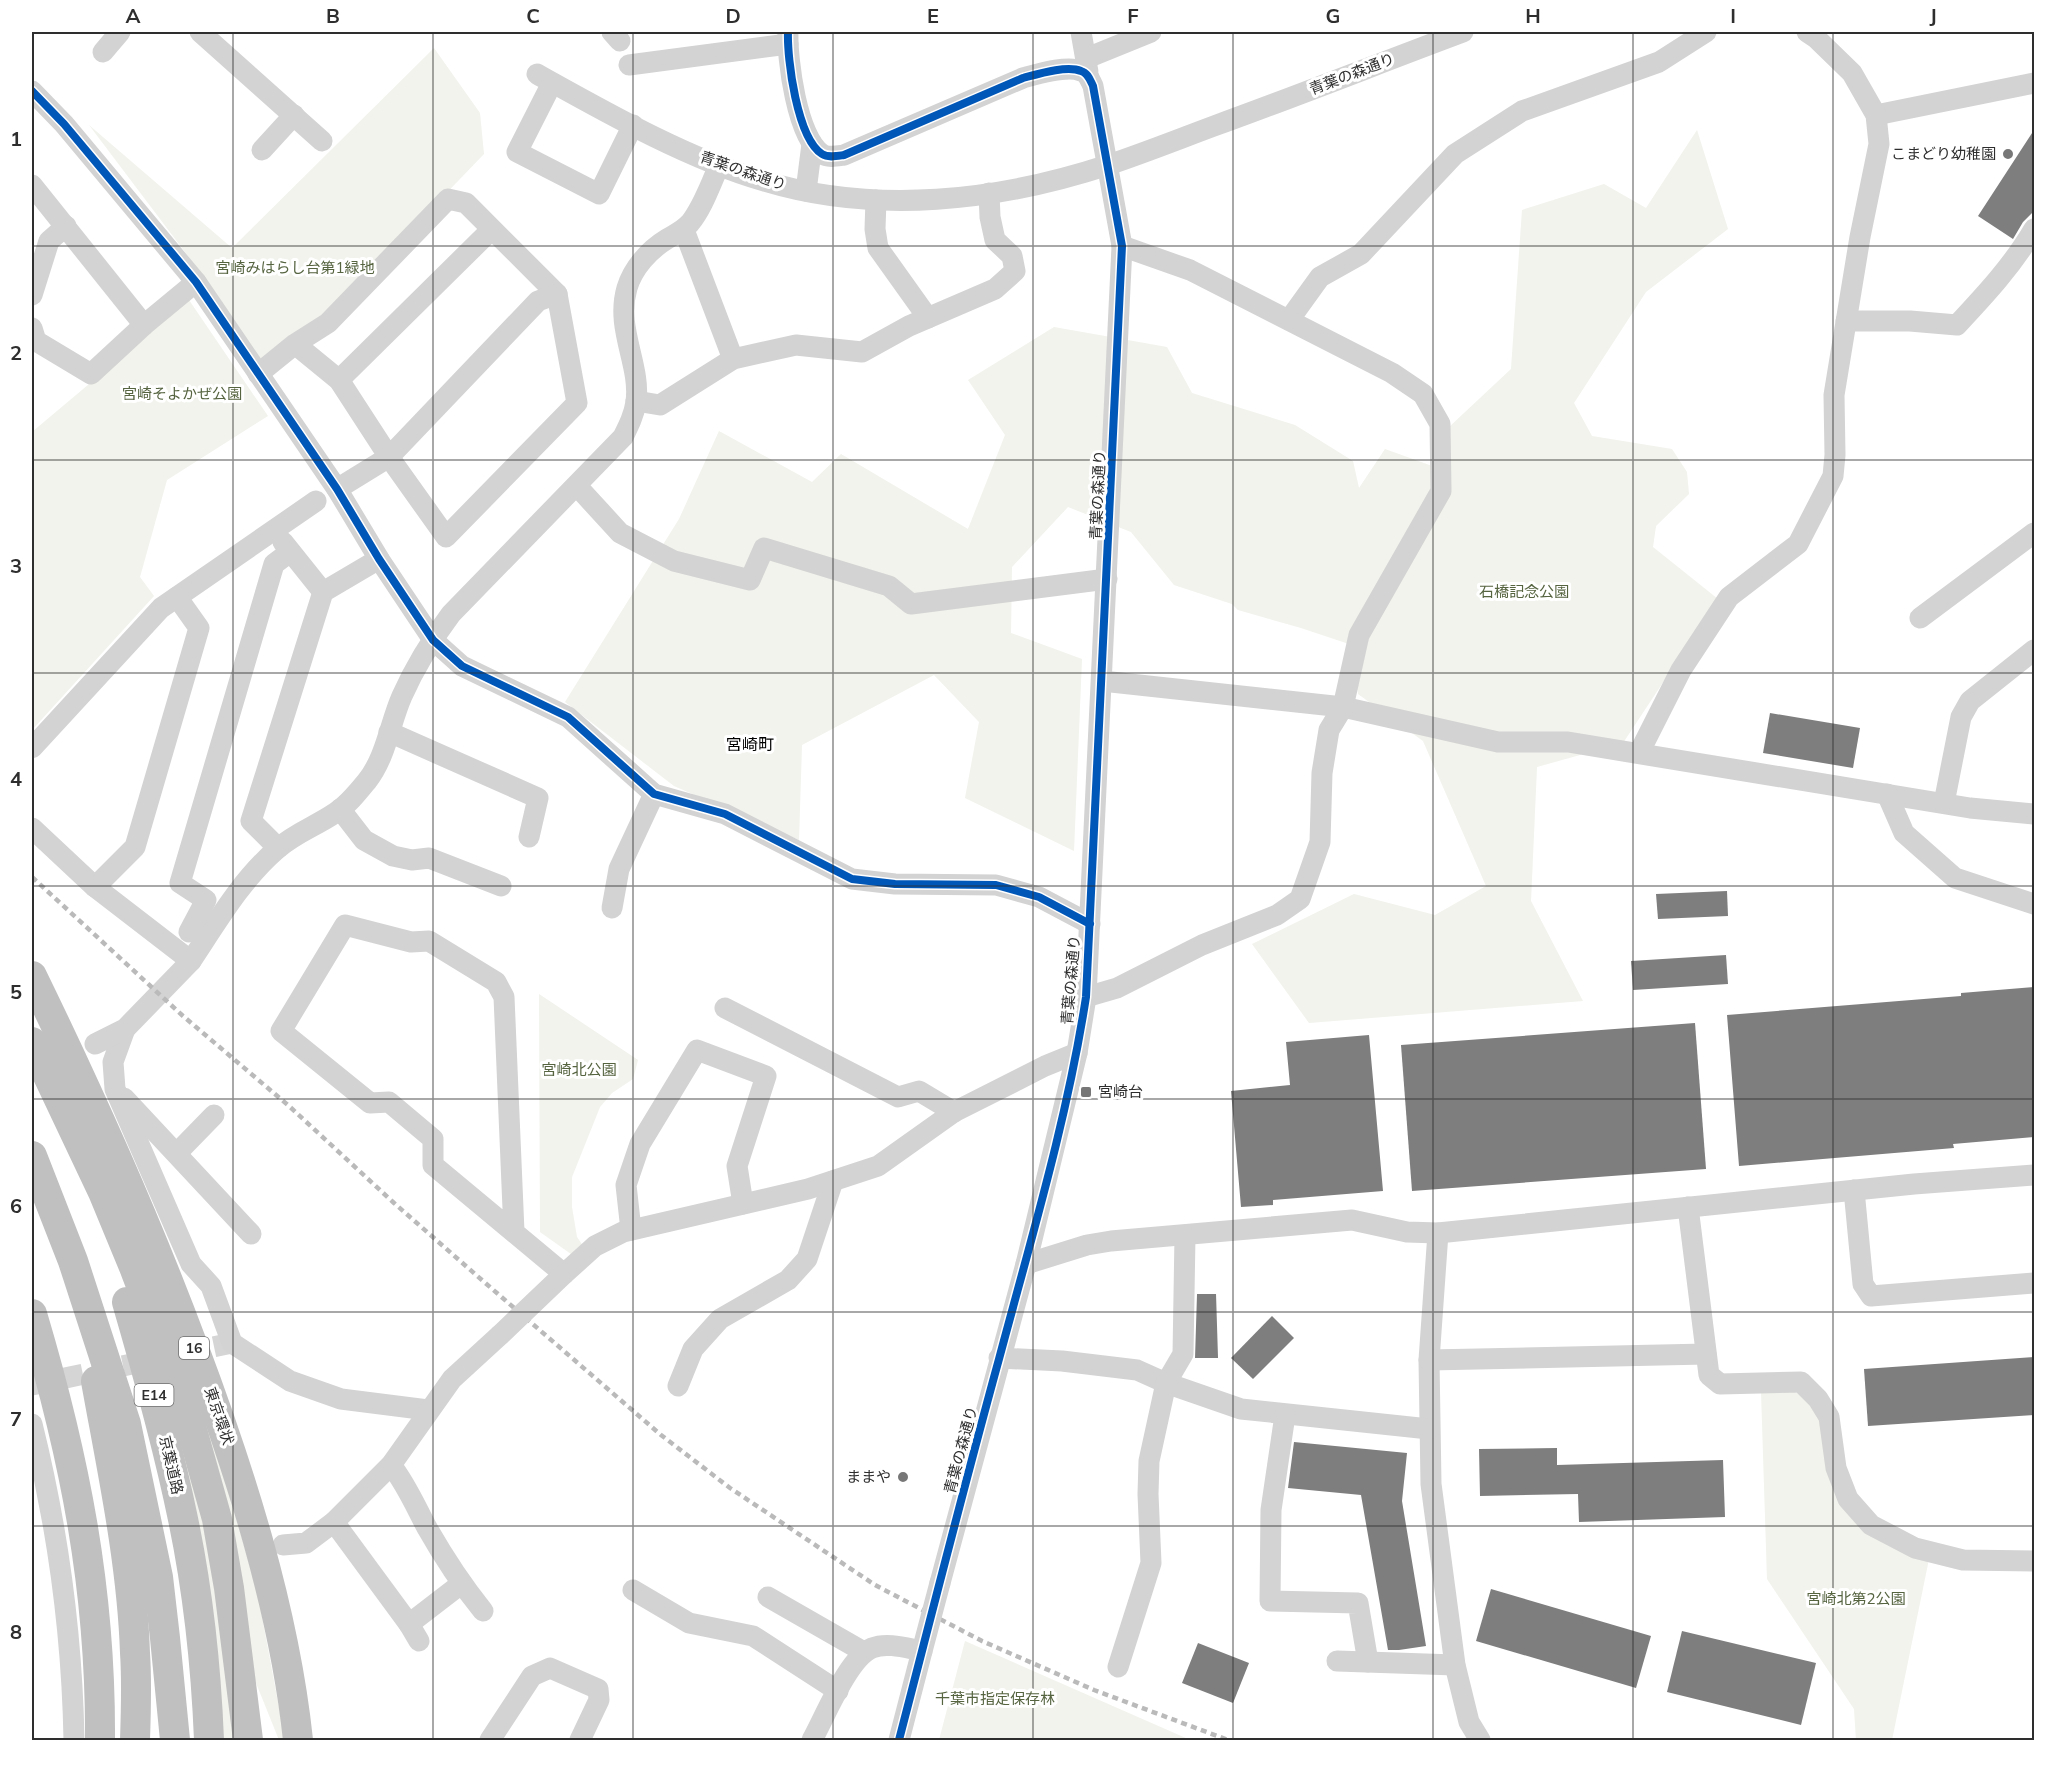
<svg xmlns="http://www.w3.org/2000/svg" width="2066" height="1772" viewBox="0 0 2066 1772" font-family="Mulish,'Noto Sans JP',sans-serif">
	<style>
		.green { fill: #f1f3ec }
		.building { fill: #7e7e7e }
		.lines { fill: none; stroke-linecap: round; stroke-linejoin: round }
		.minor-tunnel { stroke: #d5d5d5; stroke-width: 21; stroke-dasharray: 21 10; stroke-linecap: butt }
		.minor { stroke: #d3d3d3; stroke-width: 21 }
		.highway { stroke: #c0c0c0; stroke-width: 30 }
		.rail { stroke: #bababa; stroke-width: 4.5; stroke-dasharray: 6 4.5; stroke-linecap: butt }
		.minor-bridge { stroke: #d3d3d3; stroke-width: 21 }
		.cycleway-casing { stroke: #fff; stroke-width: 11 }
		.cycleway { stroke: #0057b8; stroke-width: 8 }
		.grid { fill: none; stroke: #2e2e2e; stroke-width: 1.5; stroke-opacity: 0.55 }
		.poi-dot { fill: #777; stroke: #fff; stroke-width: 2 }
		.labels { text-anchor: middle; stroke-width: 6; stroke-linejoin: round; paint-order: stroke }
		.shield { fill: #fff; stroke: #6d6d6d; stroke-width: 1.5 }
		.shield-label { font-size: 14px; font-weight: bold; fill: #2e2e2e }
		.street-label { font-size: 15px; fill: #2e2e2e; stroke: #fff }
		.poi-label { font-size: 15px; fill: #2e2e2e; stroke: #fff; text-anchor: end }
		.park-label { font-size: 15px; fill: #566440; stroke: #fff }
		.neighbourhood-label { font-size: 16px; fill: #000; stroke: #fff }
		.neatline { fill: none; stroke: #2e2e2e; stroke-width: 2 }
		.grid-label { font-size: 20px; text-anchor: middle; font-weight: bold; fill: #2e2e2e }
	</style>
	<rect width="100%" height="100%" fill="#fff"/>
	<g class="green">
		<polygon points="434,48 480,113 484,154 330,314 260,359 188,256 89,125 232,248"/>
		<polygon points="1697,130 1728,229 1646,292 1574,403 1592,436 1672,449 1687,472 1689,494 1656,526 1653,547 1718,599 1623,743 1537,767 1531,901 1583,1001 1309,1023 1252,944 1354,894 1435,915 1486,886 1423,741 1358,694 1352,645 1301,628 1238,610 1232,604 1174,585 1131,532 1068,507 1012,567 1011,633 1082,659 1074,851 965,798 979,722 934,675 802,745 799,840 674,786 565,702 679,519 719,431 812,482 841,454 968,529 1005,435 968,380 1054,327 1167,347 1192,393 1295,425 1353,461 1359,488 1385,449 1446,471 1448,428 1511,369 1522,210 1604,184 1646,208"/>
		<polygon points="189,300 268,416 167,480 140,577 154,596 32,730 32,432"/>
		<polygon points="539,994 638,1060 633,1079 612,1093 600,1107 572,1177 572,1207 577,1237 583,1246 571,1254 540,1232"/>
		<polygon points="164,1303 224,1475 258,1595 285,1740 279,1740 254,1678"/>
		<polygon points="1789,1390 1805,1396 1821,1419 1833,1485 1929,1559 1892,1740 1856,1740 1854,1709 1767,1579 1761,1391"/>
		<polygon points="180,1431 212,1546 236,1740 223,1740"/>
		<polygon points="965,1641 1188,1739 1192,1740 939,1740"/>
	</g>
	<g class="building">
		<polygon points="2034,130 2034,211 2023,222 2013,239 1978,216"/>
		<polygon points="1770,713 1860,728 1853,768 1763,753"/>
		<polygon points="1727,891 1728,916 1658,919 1656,894"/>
		<polygon points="1726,955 1728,984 1633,990 1631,961"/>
		<polygon points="2034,987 2034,1137 1953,1144 1954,1148 1739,1166 1727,1015 1961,996 1961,993"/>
		<polygon points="1695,1023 1706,1169 1412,1191 1401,1045"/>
		<polygon points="1369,1035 1383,1191 1273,1200 1273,1205 1241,1207 1231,1091 1290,1085 1286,1042"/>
		<polygon points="1197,1294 1216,1294 1218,1358 1195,1358"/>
		<polygon points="1272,1316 1294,1338 1253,1379 1231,1358"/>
		<polygon points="2034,1357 2034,1415 1868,1426 1864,1369"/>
		<polygon points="1294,1442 1407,1453 1402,1501 1426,1646 1399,1650 1388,1650 1361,1495 1288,1488"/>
		<polygon points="1557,1448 1557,1465 1723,1460 1725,1517 1579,1522 1578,1494 1480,1496 1479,1449"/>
		<polygon points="1491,1589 1651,1636 1636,1688 1476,1641"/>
		<polygon points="1682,1631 1816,1663 1801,1725 1667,1692"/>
		<polygon points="1198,1643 1249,1663 1233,1703 1182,1683"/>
	</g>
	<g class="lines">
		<polyline class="minor-tunnel" points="32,1385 232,1343"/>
		<g class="minor">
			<polyline points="200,32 322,141"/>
			<polyline points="612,32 620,41"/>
			<path d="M788,32C787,59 797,138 822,154C828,158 837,156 844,155L1023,78C1038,74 1067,65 1081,71C1088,73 1090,80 1093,86L1122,246L1086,997L1077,1053L1026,1264L940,1583"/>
			<polyline points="1081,32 1088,72"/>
			<polyline points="103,52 120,32"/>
			<polyline points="1087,58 1151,32"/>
			<polyline points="629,65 788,44"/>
			<path d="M537,74C607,113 688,159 764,181C876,215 998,201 1108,165C1144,153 1179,139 1214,126C1297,96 1380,63 1463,32"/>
			<polyline points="552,83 517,152 599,194 633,125"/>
			<polyline points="32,91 64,124 196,282 337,489 379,559 433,640 462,666 568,717 654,794 725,814 852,879 895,884 996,885 1039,897 1090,924"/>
			<polyline points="1876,115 2034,83"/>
			<polyline points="262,150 294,115"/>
			<polyline points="32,185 144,325"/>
			<polyline points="806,191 812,144"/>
			<polyline points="876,200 875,229 878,248 928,318"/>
			<polyline points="684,230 733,359"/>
			<polyline points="32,295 49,241 66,226"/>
			<polyline points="1289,320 1320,277 1361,254 1455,154 1522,111 1659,62 1706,32"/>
			<path d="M1846,321H1910L1957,325C1985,295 2013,265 2034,229"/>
			<polyline points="32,328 36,341 91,374 144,325 196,282"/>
			<polyline points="258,374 295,344 328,323 448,199 466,203 557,294 577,403 446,537 389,457 339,380 295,344"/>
			<polyline points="339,380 491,230"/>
			<polyline points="636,401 660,405 733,359 796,345 862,352 909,326 995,289 1015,271 1012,256 995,240 990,217 989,193"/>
			<polyline points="577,486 620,533 674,561 750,580 764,548 889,586 911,604 1107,579"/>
			<polyline points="337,489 389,457 538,301 557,294"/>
			<polyline points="283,542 323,592"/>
			<polyline points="1920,618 2034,533"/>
			<polyline points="1102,681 1343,707 1498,742 1568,742 1970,808 2034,814"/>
			<polyline points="389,732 538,798 529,837"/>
			<polyline points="32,748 161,608 316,501"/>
			<polyline points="1639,753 1681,670 1729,597 1798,544 1833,476 1835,455 1834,395 1860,237 1879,144 1876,115 1852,73 1816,38 1807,32"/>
			<polyline points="1887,794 1904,833 1955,878 2034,904"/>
			<polyline points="1944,803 1961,717 1970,701 2034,650"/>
			<polyline points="340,809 364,840 393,856 412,860 429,858 501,886"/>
			<path d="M32,828L95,887L191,961C217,922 241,880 277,849C295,833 316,826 335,813C348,805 358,792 367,781C386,757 390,723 402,696C414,669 433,638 451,614L623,437C629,425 634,415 636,402C641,364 615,329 627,288C633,268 649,250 667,239C675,234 683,231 690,223C703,207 710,185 719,166"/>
			<polyline points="278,848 251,821 323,592 379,559"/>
			<polyline points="95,887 135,847 199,628 177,597"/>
			<polyline points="612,908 619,869 654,794"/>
			<polyline points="189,932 206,900 180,883 274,564 290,552"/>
			<polyline points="1086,997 1117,988 1202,945 1277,915 1300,899 1320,842 1322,773 1329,730 1343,707 1359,635 1441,491 1440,424 1423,394 1392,373 1190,270 1122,246"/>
			<polyline points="725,1008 898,1097 919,1091 954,1112"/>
			<polyline points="125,1029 113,1062 115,1089 191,1264 211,1286 232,1343 290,1381 341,1399 428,1410"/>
			<polyline points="95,1044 125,1029 191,961"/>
			<polyline points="124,1098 251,1234"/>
			<polyline points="177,1153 214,1115"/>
			<polyline points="1854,1190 1863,1284 1871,1296 2034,1283"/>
			<polyline points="1688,1207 1709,1375 1720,1384 1801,1382 1818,1399 1829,1417 1836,1468 1848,1499 1871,1525 1915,1548 1963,1560 2034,1561"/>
			<polyline points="631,1230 626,1185 640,1144 697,1050 766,1076 737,1166 743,1204"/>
			<polyline points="514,1232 504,997 496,982 429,941 411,942 345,925 281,1031 370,1103 389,1102 433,1139 433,1165 564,1274 595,1246 623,1232 808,1189 878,1166 954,1112 1045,1066 1077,1053"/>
			<polyline points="1438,1233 1429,1360 1431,1484 1455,1665 1469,1722 1480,1740"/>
			<polyline points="1026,1264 1087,1245 1111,1241 1352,1220 1407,1232 1438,1233 1914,1184 2034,1175"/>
			<polyline points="999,1358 1062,1361 1137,1370 1166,1383 1241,1409 1429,1429"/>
			<polyline points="1429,1360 1706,1354"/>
			<polyline points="678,1386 693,1349 720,1319 788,1280 807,1259 833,1181"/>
			<polyline points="1285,1415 1271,1510 1270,1601 1358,1603 1368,1662"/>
			<path d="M32,1424C58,1529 72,1632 74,1740"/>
			<path d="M391,1465C406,1484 415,1505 426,1526C443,1556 462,1585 483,1611"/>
			<polyline points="334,1522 409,1624 419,1641"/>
			<polyline points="283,1545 306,1543 334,1522 391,1465 452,1379 500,1335"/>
			<polyline points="633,1590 689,1623 753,1636 838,1691"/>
			<polyline points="768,1597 864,1652"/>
			<polyline points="409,1624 461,1584"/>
			<polyline points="1337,1661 1455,1665"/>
			<polyline points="1118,1667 1151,1563 1148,1494 1149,1461 1166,1383 1183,1354 1185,1236"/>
			<polyline points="490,1740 532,1676 550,1668 598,1689 599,1700 580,1740"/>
			<path d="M812,1740C825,1717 848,1658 872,1648C887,1642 906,1648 922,1651L899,1740"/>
		</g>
		<g class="highway">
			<path d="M32,976C91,1097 146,1220 193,1346C240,1471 284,1608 298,1740"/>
			<polyline points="32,1042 103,1192 134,1267 182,1394 217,1519 229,1588 248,1740"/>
			<polyline points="32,1156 73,1261 126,1424 158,1577 165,1638 175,1740"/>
			<path d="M127,1302C148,1374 168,1446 183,1519C198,1591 206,1666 209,1740"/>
			<path d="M32,1314C75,1458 101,1590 100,1740"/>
			<path d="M96,1381C112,1470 132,1562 135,1653C137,1682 136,1711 135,1740"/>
		</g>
		<polyline class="rail" points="32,877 183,1016 289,1106 394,1203 483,1281 661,1435 730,1488 875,1585 982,1641 1094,1690 1228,1740"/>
		<g class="minor-bridge">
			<polyline points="500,1335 564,1274"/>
			<polyline points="922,1651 940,1583"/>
		</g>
		<defs>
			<g id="cycleway">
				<path d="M788,32C787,59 797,138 822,154C828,158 837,156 844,155L1023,78C1038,74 1067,65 1081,71C1088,73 1090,80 1093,86L1122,246L1086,997C1067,1120 1031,1239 999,1359C964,1486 932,1613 899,1740"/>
				<polyline points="32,91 64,124 196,282 337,489 379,559 433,640 462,666 568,717 654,794 725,814 852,879 895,884 996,885 1039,897 1090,924"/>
			</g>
		</defs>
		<use href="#cycleway" class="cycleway-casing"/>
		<use href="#cycleway" class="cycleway"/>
	</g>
	<path class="grid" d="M233,32V1740M433,32V1740M633,32V1740M833,32V1740M1033,32V1740M1233,32V1740M1433,32V1740M1633,32V1740M1833,32V1740M32,246H2034M32,460H2034M32,673H2034M32,886H2034M32,1099H2034M32,1312H2034M32,1526H2034"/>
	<g class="poi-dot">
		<circle cx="2008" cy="154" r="6"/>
		<rect x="1080" y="1086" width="12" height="12" rx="3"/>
		<circle cx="903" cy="1477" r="6"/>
	</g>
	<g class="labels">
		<g class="shield">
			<rect x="179" y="1337" width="30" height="22" rx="4.5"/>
			<rect x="134.5" y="1384" width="39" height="22" rx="4.5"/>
		</g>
		<g class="shield-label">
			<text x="194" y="1353">16</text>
			<text x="154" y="1400">E14</text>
		</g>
		<g class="street-label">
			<text transform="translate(1352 74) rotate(-21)" y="5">青葉の森通り</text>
			<text transform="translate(743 171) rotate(19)" y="5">青葉の森通り</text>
			<text transform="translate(1098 495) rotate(-87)" y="5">青葉の森通り</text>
			<text transform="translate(1071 980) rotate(-85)" y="5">青葉の森通り</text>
			<text transform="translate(219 1416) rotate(71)" y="5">東京環状</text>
			<text transform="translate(961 1450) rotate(-75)" y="5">青葉の森通り</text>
			<text transform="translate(171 1465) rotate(77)" y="5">京葉道路</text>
		</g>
		<g class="poi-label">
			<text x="1996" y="159">こまどり幼稚園</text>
			<text x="1098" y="1097" text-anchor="start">宮崎台</text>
			<text x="891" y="1482">ままや</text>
		</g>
		<g class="park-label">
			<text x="295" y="273">宮崎みはらし台第1緑地</text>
			<text x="182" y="399">宮崎そよかぜ公園</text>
			<text x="1524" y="597">石橋記念公園</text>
			<text x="579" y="1075">宮崎北公園</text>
			<text x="1856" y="1604">宮崎北第2公園</text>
			<text x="995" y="1704">千葉市指定保存林</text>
		</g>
		<g class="neighbourhood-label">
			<text x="750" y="750">宮崎町</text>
		</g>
	</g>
	<rect width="2066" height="1772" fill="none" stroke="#ffffff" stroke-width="66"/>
	<rect x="33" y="33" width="2000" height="1706" class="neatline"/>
	<g class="grid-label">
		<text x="133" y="23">A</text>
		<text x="333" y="23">B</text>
		<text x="533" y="23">C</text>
		<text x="733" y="23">D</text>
		<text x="933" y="23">E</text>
		<text x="1133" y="23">F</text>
		<text x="1333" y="23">G</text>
		<text x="1533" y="23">H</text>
		<text x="1733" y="23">I</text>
		<text x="1933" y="23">J</text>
		<text x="16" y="146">1</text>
		<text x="16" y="360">2</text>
		<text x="16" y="573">3</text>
		<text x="16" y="786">4</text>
		<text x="16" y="999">5</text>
		<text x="16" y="1213">6</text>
		<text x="16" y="1426">7</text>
		<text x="16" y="1639">8</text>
	</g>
</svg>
